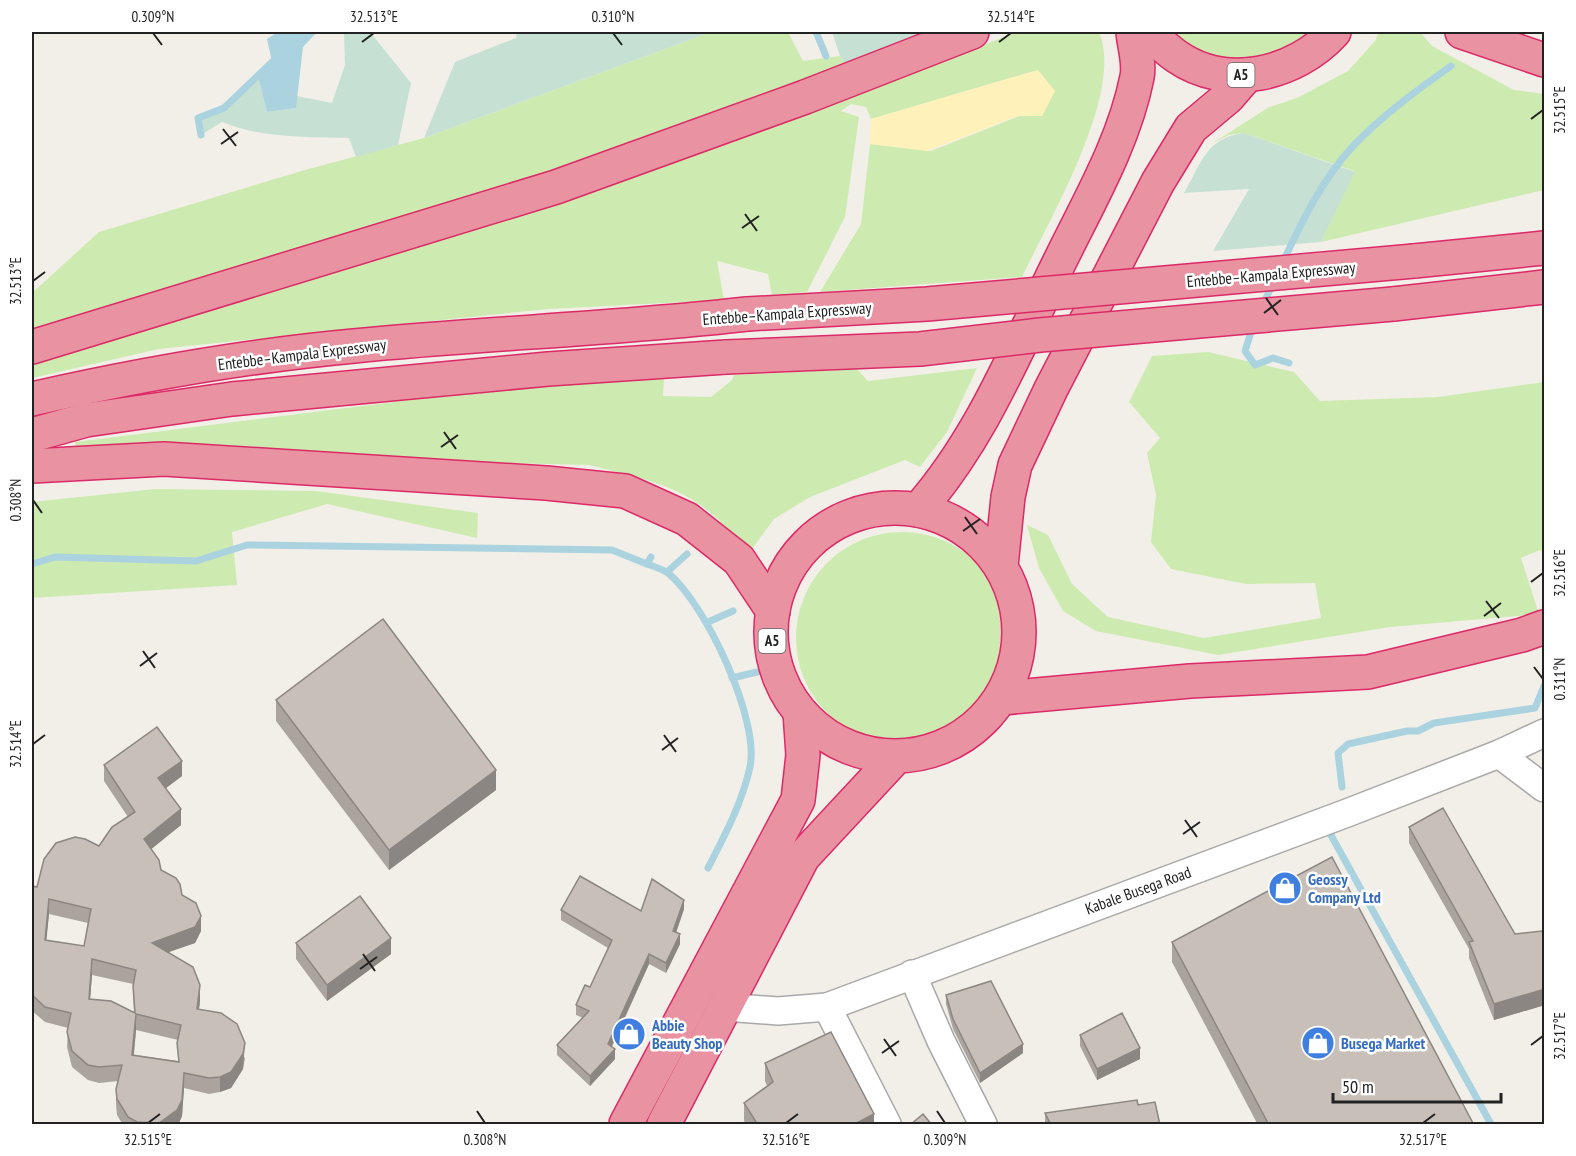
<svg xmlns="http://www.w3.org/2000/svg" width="1576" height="1156" viewBox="0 0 1576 1156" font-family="'PT Sans Narrow',sans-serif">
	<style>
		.grass { fill: #cdebb0 }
		.wetland { fill: #c6e0d4 }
		.sand { fill: #fff1ba }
		.water { fill: #aad3df }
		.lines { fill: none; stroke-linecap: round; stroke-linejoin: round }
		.stream { stroke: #aad3df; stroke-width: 7 }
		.minor-casing { stroke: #a9a9a9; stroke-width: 30 }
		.highway-casing { stroke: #dc2a67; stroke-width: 36 }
		.minor { stroke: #fff; stroke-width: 27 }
		.highway { stroke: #e892a2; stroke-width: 33 }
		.highway-bridge-casing { stroke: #dc2a67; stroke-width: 36; stroke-linecap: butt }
		.highway-bridge { stroke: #e892a2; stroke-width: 33 }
		.wall { fill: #aba49e; fill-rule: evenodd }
		.shaded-wall { fill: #8b8681 }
		.building { fill: #c7bfb8; stroke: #8b8681; stroke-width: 1.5; fill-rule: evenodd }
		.ticks { fill: none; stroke: #222; stroke-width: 2 }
		.labels { text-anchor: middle; stroke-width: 5; stroke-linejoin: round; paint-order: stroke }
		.shield { fill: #fff; stroke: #646464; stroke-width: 1.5 }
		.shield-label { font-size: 15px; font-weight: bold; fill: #222 }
		.street-label { font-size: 16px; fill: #222; stroke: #fff }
		.shop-label { font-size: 16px; font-weight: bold; fill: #366cbe; stroke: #fff; text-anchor: start }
		.neatline { fill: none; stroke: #222; stroke-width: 2 }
		.ticks-label { font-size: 15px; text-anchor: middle; fill: #222 }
	</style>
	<rect width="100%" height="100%" fill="#f2efe9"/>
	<g class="grass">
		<polygon points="711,32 788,32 803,61 840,56 848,67 588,164 32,328 32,293 99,232 305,170 424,138"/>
		<path d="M1017,32H1099C1125,92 1049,220 1022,277L820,292L861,224L870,144L931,151L1019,116H1042L1038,70L871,119L866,107L851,104L841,111L859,117L845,217L807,292L772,295L768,274L717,261L724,300L548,309L159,349L32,378V363L518,215L733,142Z"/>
		<polygon points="1160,32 1313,32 1275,58 1218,63"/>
		<polygon points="1379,32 1420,32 1432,46 1514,90 1544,94 1544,190 1321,242 1354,171 1244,133 1229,135 1213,143 1269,107 1297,98 1348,71 1375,41"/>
		<polygon points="1208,352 1294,372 1320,401 1438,397 1544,382 1544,552 1540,550 1521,558 1539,614 1390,627 1218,655 1096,631 1063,611 1039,568 1027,525 1048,535 1072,584 1108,617 1204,638 1321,618 1315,583 1246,584 1171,569 1151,542 1156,495 1147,453 1160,438 1129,402 1152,356"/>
		<path d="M977,368L947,432L920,467L905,460L810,497L774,519L749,553C698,489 665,484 589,465L77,452L75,442L546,383L664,378L663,396L711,397L732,380L734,375L857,369L868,381Z"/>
		<polygon points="155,489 316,491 478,513 477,538 327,504 232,532 237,585 32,598 32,502"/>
		<circle cx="902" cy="638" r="106"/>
	</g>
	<g class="wetland">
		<path d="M344,32H370L411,83L398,145L356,157L349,138C308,137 260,138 222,122L201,135L198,118L224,108L258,76L267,112L295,108L297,96L332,103L345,65Z"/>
		<polygon points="517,32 711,32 424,138 455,62 516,38"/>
		<polygon points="832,32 933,32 848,67 840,56"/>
		<path d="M1244,133L1355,172L1321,242L1213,251L1249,189L1184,193C1202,162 1206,138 1244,133Z"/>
	</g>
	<polygon class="sand" points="1038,70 1055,91 1042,116 1018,116 927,151 870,144 871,119"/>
	<polygon class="water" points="278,32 317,32 303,47 296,108 267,112 258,76 272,62 267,39"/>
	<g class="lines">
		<g class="stream">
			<polyline points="816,32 826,56"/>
			<polyline points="201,135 198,118 224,108 272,62"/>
			<path d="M1283,262C1302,221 1323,178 1354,145C1383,115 1417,90 1451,66"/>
			<polyline points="1263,305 1273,283"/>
			<polyline points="1253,326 1245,351 1255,365 1273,358 1289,363"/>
			<polyline points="32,564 55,557 196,561 247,545 612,550 647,564 651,557"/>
			<path d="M647,564C653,566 662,569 668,573C705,603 760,719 750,767C742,803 725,835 708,868"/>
			<polyline points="667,572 687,554"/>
			<polyline points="708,622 733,611"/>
			<polyline points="732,678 757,672"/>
			<polyline points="1342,787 1338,753 1348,744 1407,731 1418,731 1434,723 1535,708 1544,686"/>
			<polyline points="1327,828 1491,1124"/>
		</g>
		<defs>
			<g id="minor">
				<polyline points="1499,754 1544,788"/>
				<polyline points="912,974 941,1041 983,1124"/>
				<polyline points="724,1007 778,1011 827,1007 1347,813 1499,754 1544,733"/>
				<polyline points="827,1007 887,1124"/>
			</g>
			<g id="highway">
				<path d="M1148,32C1157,40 1166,49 1176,56C1226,91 1295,75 1334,32"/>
				<polyline points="1462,32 1544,60"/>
				<polyline points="1414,261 1544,248"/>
				<polyline points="1393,304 1544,287"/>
				<polyline points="32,347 556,187 805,97 972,32"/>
				<path d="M32,399C138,375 245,356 354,346C485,333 616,329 747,314"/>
				<polyline points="32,435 86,420 232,399 548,369 726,357"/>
				<polyline points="32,466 164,459 546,483 625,491 687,519 739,560 773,611"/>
				<circle cx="895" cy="632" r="124"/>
				<path d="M918,510C981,439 1016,350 1058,265C1087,205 1124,143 1137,77C1140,63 1134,45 1133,32"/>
				<polyline points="1001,566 1008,497 1015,465 1051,389 1158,182 1191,128 1228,97 1247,75"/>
				<polyline points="1002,698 1190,681 1368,672 1522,635 1544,627"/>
				<polyline points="626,1124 798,800 803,755 800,712"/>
				<polyline points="664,1124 803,857 896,757"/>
			</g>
		</defs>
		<use href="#minor" class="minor-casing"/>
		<use href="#highway" class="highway-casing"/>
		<use href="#minor" class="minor"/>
		<use href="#highway" class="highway"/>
		<defs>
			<g id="highway-bridge">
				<polyline points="747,314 927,304 1414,261"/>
				<polyline points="726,357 920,349 1040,335 1393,304"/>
			</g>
		</defs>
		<use href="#highway-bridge" class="highway-bridge-casing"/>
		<use href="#highway-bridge" class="highway-bridge"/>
	</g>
	<g class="wall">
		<polygon points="276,700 496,790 389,870 276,721"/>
		<path d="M104,765L182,776L166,788L181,825L151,849L161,870L182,895L201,931L195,943L168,952L200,1001L199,1009L245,1058L243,1069L231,1088L220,1092L209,1094L184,1088L182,1116L178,1125H123L117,1115L116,1105V1089L118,1081L99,1083L88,1080L72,1067L67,1047L68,1028L45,1022L32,1011V886L37,887L99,846L128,817L104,781ZM49,914L88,923L84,946L46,940ZM92,975L133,984L134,1013L90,999ZM136,1030L178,1040V1061L134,1055Z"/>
		<polygon points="1409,827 1515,934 1545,936 1545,1005 1494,1020 1469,958 1469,949 1409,843"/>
		<polygon points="684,909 676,933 680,944 666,973 649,964 612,1047 615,1059 590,1086 557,1055 557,1045 583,1018 576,1015 576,1005 590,987 608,948 561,920 561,910 641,911"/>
		<polygon points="1172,942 1474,1125 1258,1125 1172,962"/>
		<polygon points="296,943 391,954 327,1001 296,959"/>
		<polygon points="946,995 1023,1053 980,1083 953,1029 946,1004"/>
		<polygon points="1080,1035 1140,1059 1097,1080 1080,1046"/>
		<polygon points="765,1063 874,1125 747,1125 744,1121 744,1103 767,1086 765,1081"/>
		<polygon points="1138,1105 1160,1125 1045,1125 1045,1113"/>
	</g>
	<g class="shaded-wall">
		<polygon points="182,761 182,776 158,794 158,778"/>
		<polygon points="496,770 496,790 389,870 389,850"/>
		<polygon points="181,809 181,825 144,855 144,839"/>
		<polygon points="49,899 49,914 45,955 45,940"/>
		<polygon points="684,900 684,909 673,941 673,931"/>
		<polygon points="201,916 201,931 195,943 152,958 152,943"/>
		<polygon points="680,934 680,944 666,973 666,963"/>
		<polygon points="391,938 391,954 327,1001 327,985"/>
		<polygon points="649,954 649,964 608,1054 608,1044"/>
		<polygon points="92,959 92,975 89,1014 89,999"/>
		<polygon points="200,985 200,1001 197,1024 197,1009"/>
		<polygon points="1545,989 1545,1005 1494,1020 1494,1004"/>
		<polygon points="136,1014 136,1030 132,1071 132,1055"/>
		<polygon points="245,1043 243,1069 231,1088 220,1092 220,1077"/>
		<polygon points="1023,1044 1023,1053 980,1083 980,1073"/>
		<polygon points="1140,1048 1140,1059 1097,1080 1097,1069"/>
		<polygon points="615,1049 615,1059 590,1086 590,1076"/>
		<polygon points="184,1073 184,1088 182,1116 178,1125 159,1125"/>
		<polygon points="874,1114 874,1125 853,1125"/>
	</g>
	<g class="building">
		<polygon points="383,619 496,770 389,850 276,700"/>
		<path d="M157,727L182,761L158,778L181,809L144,839L159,860L161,870L176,878L180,884L182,895L196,903L201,916L195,927L152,943L193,967L200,985L197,1009L221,1013L237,1024L245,1043L243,1054L231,1072L220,1077L209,1078L184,1073L182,1100L177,1110L159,1123L137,1122L128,1117L117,1099L116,1089L122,1065L99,1067L88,1065L72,1051L67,1032L71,1013L45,1007L32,995V886L37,887L44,859L56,843L75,837L85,839L99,846L112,827L135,812L104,765ZM49,899L91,909L84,946L45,940ZM92,959L136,970L133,986L135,1013L111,1001L89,999ZM136,1014L181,1025L177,1043L179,1062L132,1055Z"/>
		<polygon points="1443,808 1515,934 1542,931 1545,936 1545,989 1494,1004 1469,942 1473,941 1409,827"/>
		<polygon points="1332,857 1474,1125 1269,1125 1172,942"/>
		<polygon points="580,876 641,911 652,879 684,900 673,931 680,934 666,963 649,954 608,1044 615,1049 590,1076 557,1045 589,1011 576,1005 585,985 590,987 612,940 561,910"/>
		<polygon points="360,896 391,938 327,985 296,943"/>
		<polygon points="991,981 1023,1044 980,1073 953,1019 946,995"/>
		<polygon points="1122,1013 1140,1048 1097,1069 1080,1035"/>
		<polygon points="831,1032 874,1114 853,1125 758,1125 744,1103 773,1082 765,1063"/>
		<polygon points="1137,1100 1138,1105 1155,1102 1160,1125 1051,1125 1045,1113"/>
		<polygon points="923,1114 932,1125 910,1125"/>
	</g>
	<path class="ticks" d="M153,33L162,45M613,33L622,45M362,42L374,33M999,42L1011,33M1531,119L1543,110M223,129L236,146M221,144L238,132M745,214L757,231M742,228L759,216M33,281L45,272M1266,298L1278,315M1264,313L1281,300M444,432L456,449M441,447L458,435M33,500L42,513M965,517L977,534M963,531L980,519M1531,582L1543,573M1486,601L1499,618M1484,616L1501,603M143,651L155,668M140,666L157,653M1534,667L1543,679M664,735L676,752M33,744L45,735M662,750L678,738M1185,820L1197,837M1183,834L1200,822M363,954L375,971M360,969L377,957M884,1039L896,1056M1531,1045L1543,1036M882,1053L899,1041M477,1111L485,1123M937,1111L945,1123M148,1123L160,1114M786,1123L798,1114M1423,1123L1435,1114"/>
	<defs>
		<symbol id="shop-disc" viewBox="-11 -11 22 22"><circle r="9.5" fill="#3f7fe0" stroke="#fff"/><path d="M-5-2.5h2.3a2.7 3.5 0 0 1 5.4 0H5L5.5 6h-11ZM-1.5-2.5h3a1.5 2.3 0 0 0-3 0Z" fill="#fff"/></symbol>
	</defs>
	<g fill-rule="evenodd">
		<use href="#shop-disc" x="1266" y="869" width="38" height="38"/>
		<use href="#shop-disc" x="610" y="1015" width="38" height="38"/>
		<use href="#shop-disc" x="1299" y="1024" width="38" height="38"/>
	</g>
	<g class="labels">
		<g class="shield">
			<rect x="1227.5" y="63" width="27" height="24" rx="4.5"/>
			<rect x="758.5" y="629" width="27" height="24" rx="4.5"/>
		</g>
		<g class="shield-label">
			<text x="1241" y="80">A5</text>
			<text x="772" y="646">A5</text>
		</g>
		<g class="street-label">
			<text transform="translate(1271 274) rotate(-5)" y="6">Entebbe–Kampala Expressway</text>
			<text transform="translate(787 313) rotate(-4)" y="6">Entebbe–Kampala Expressway</text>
			<text transform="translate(302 354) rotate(-7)" y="6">Entebbe–Kampala Expressway</text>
			<text transform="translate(1138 890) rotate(-20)" y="6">Kabale Busega Road</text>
		</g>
		<g class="shop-label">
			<text x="1308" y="885">Geossy<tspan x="1308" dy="18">Company Ltd</tspan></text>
			<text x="652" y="1031">Abbie<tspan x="652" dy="18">Beauty Shop</tspan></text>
			<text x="1341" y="1049">Busega Market</text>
		</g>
	</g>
	<rect width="1576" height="1156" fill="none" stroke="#ffffff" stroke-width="66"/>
	<path d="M1333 1093v9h168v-9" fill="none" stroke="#222222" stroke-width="3"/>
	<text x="1342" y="1093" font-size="18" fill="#222222" stroke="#ffffff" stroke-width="4.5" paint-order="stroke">50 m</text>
	<rect x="33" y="33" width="1510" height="1090" class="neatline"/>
	<g class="ticks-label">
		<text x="153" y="22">0.309°N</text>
		<text x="374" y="22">32.513°E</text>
		<text x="613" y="22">0.310°N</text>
		<text x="1011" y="22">32.514°E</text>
		<text transform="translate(1560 110) rotate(-90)" y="5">32.515°E</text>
		<text transform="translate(16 281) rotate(-90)" y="5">32.513°E</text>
		<text transform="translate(16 500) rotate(-90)" y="5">0.308°N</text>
		<text transform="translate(1560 573) rotate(-90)" y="5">32.516°E</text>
		<text transform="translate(1560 679) rotate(-90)" y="5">0.311°N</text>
		<text transform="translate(16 744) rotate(-90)" y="5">32.514°E</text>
		<text transform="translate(1560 1036) rotate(-90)" y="5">32.517°E</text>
		<text x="148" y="1145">32.515°E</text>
		<text x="485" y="1145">0.308°N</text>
		<text x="786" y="1145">32.516°E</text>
		<text x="945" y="1145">0.309°N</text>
		<text x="1423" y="1145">32.517°E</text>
	</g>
</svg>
